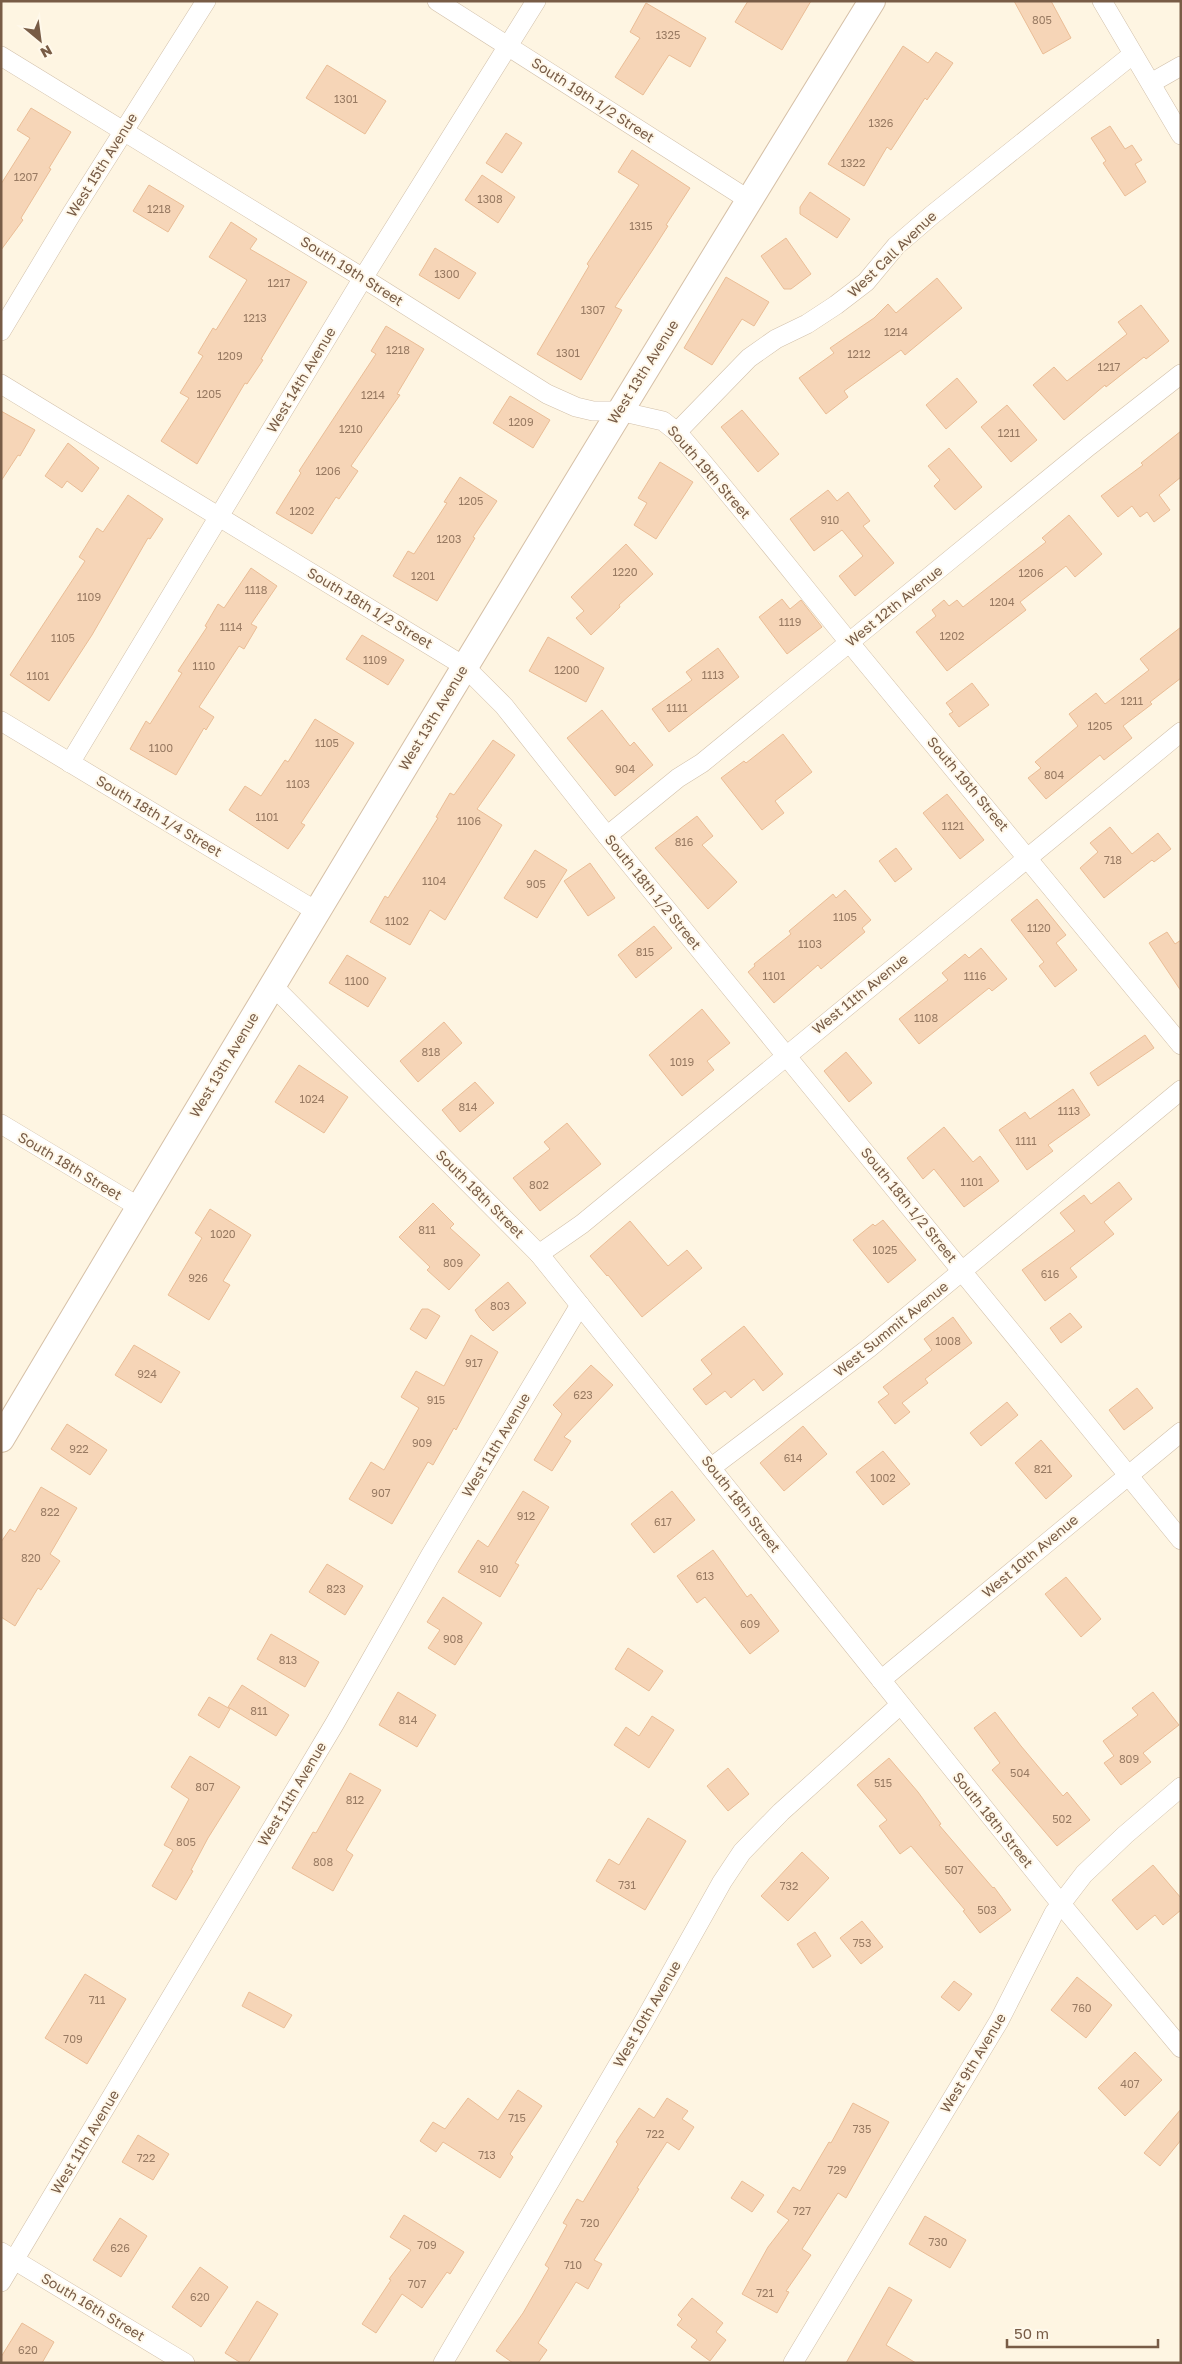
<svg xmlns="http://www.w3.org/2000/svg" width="1182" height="2364" viewBox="0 0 1182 2364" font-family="'Golos Text',sans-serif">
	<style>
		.building { fill: #f6d5b7; stroke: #eabd96 }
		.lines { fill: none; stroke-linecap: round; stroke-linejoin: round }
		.street-casing { stroke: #d2c0aa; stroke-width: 20 }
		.secondary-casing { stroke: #d6c0a7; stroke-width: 28 }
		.street { stroke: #fff; stroke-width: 19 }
		.secondary { stroke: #fff; stroke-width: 26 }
		.labels { text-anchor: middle; stroke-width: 4; stroke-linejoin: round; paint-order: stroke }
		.number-label { font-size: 11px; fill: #987a62 }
		.street-label { font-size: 14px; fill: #785c46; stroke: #fff8ea }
	</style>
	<rect width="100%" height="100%" fill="#fef5e2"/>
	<g class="building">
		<polygon points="748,1 811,1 782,50 735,22"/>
		<polygon points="1014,1 1051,1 1071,38 1043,54"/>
		<polygon points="646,3 706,38 690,67 669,55 643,95 615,77 640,38 630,32"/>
		<polygon points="903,46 928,63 936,52 953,63 927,100 925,98 891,150 887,147 864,186 828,164"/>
		<polygon points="327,65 386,101 365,134 306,98"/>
		<polygon points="31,108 71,132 49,168 51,169 21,218 23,220 1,250 1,184 30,138 17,130"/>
		<polygon points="1110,126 1125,149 1132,145 1142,160 1135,164 1146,182 1125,196 1103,163 1106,161 1091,138"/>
		<polygon points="506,133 522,143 502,173 486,163"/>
		<polygon points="632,150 690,188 666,225 668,226 652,251 615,307 622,310 581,380 537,354 589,266 587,264 639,185 618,172"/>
		<polygon points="482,175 515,197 498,223 465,200"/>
		<polygon points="149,185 184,206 168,232 133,211"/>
		<polygon points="810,192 850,219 837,238 800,214 800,207"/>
		<polygon points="231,222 257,239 250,249 307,282 261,359 263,360 247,384 245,383 197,464 161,441 189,398 180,393 203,356 198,353 213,328 216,330 247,280 209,257"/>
		<polygon points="786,238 811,274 791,289 784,289 761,256"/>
		<polygon points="435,248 476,273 459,299 419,275"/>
		<polygon points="726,277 769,302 754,326 742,319 712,365 684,348"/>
		<polygon points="937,278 962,308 905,355 901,350 844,391 848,397 826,414 799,378 834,353 830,348 874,318 888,304 896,313"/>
		<polygon points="1141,305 1169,341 1146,359 1144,357 1106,387 1105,385 1064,420 1033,385 1054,367 1067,381 1127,334 1118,322"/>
		<polygon points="386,326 424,349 397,394 400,395 351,466 358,471 339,499 336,497 312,534 276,513 301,473 299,471 376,354 371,351"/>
		<polygon points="957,378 977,402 946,429 926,405"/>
		<polygon points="510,396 550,420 533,448 493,423"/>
		<polygon points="1007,405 1037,440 1011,462 981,427"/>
		<polygon points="742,410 779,454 758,472 721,427"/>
		<polygon points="1,411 35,430 20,456 18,455 1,481"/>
		<polygon points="1181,431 1181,477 1159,495 1170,510 1154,522 1147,512 1140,517 1132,506 1118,517 1101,496 1143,465 1141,463"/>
		<polygon points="68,443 99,468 82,492 67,481 62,488 45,476"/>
		<polygon points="949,448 982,487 955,510 934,486 940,480 928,466"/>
		<polygon points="660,462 693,482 656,539 634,525 647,503 638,498"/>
		<polygon points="460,477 497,501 473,537 475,538 437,601 393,576 408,551 414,554 447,503 444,502"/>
		<polygon points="828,490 837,501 848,492 870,521 863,526 894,563 855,596 839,576 863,556 842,530 814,551 790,519"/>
		<polygon points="128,495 163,519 150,539 148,538 92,635 49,701 10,675 85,561 79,557 97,528 103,532"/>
		<polygon points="1069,515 1102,554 1075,577 1066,566 1020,602 1026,610 947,671 916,632 936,616 932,610 944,600 949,606 957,600 963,607 1046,542 1042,538"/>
		<polygon points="626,544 653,574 619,605 620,607 591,635 576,618 584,611 571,597"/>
		<polygon points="251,568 277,586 251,624 257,627 244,649 239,646 199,707 214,717 206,730 204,728 176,775 130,749 146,721 150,724 182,673 178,671 207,627 205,626 218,604 224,608"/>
		<polygon points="782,599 790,609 801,600 822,627 787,654 759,617"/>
		<polygon points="1181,627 1181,678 1150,702 1152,704 1123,726 1132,738 1104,760 1100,755 1046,799 1028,778 1041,768 1035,762 1078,726 1069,714 1096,693 1105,704 1149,670 1140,659"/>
		<polygon points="362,635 404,660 388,685 346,659"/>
		<polygon points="548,637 604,668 586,702 529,671"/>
		<polygon points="718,648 739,677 669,732 652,709 692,680 686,672"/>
		<polygon points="972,683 989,705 959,727 949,714 953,712 946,703"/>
		<polygon points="602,710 630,746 634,742 653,765 615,796 567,738"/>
		<polygon points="315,719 354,743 301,823 305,825 288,849 229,810 245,786 261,796 285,760 288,762"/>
		<polygon points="783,734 812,772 775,801 784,813 762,830 721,778 744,761 746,763"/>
		<polygon points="493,740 515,755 477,809 502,825 445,920 430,910 410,945 370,922 385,896 388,898 438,818 436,817 450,793 454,795"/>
		<polygon points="947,794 984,840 960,859 923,813"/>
		<polygon points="697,816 713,836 702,845 737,882 708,909 655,848"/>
		<polygon points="1110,827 1132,854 1158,833 1171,849 1154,862 1152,860 1104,898 1080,868 1098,852 1090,843"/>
		<polygon points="896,848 912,869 895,882 879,861"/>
		<polygon points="535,850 567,870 537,918 504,898"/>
		<polygon points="590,863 615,898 588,916 564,881"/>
		<polygon points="845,890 871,920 862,928 865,932 821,969 818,965 774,1003 748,972 755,966 754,964 791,934 789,931 833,894 836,898"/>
		<polygon points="1037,899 1066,935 1056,943 1077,970 1055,987 1039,966 1044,962 1011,920"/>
		<polygon points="654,926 672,948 636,978 618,955"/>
		<polygon points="1167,932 1175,944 1181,940 1181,991 1149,943"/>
		<polygon points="981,948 1007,979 992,991 989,988 919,1044 899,1019 948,980 942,973 965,954 969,958"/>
		<polygon points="347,955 386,978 368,1007 329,983"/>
		<polygon points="702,1009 730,1043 707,1061 714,1070 682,1096 649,1055"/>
		<polygon points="444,1022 462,1043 418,1082 400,1061"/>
		<polygon points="1145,1035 1154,1048 1098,1086 1090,1073"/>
		<polygon points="846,1052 872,1083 849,1102 824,1071"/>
		<polygon points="299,1065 348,1097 324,1133 275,1102"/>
		<polygon points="475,1082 494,1103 460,1132 442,1110"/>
		<polygon points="1073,1089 1090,1115 1048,1145 1053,1151 1027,1170 999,1130 1025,1112 1030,1119"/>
		<polygon points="567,1123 601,1164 540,1211 513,1178 550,1149 544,1142"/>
		<polygon points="944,1127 973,1162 980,1156 999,1181 964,1207 934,1169 923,1179 907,1158"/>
		<polygon points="1119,1182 1132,1199 1104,1222 1114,1234 1070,1268 1077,1277 1045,1301 1022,1270 1075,1231 1060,1213 1084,1195 1091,1204"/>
		<polygon points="433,1203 454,1224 450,1228 480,1255 449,1290 427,1270 430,1267 399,1237"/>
		<polygon points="210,1209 251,1235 223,1281 230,1285 209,1320 168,1295 202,1238 195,1233"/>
		<polygon points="883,1220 916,1260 888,1283 853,1240 873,1224 875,1226"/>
		<polygon points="630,1221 668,1266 687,1250 702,1268 642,1317 608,1275 607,1276 590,1256"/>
		<polygon points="508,1282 526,1303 493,1331 480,1318 475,1310"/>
		<polygon points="422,1309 428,1309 440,1316 426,1339 410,1329"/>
		<polygon points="1070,1313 1082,1327 1061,1343 1050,1328"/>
		<polygon points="953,1317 972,1343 925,1379 928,1383 902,1403 910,1412 895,1424 878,1402 889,1394 883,1387 932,1350 924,1339"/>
		<polygon points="744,1326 783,1374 763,1391 754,1379 731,1398 725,1391 706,1405 693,1389 712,1374 701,1360"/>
		<polygon points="471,1335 498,1352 456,1430 454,1428 433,1465 428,1462 392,1524 349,1499 371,1462 384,1470 419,1408 401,1397 416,1371 444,1386"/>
		<polygon points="134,1345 180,1372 161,1403 115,1375"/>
		<polygon points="591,1365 613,1385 564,1437 571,1441 552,1471 534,1460 562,1414 553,1405"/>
		<polygon points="1137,1388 1153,1408 1124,1430 1109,1410"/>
		<polygon points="1007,1402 1018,1415 981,1446 970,1433"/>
		<polygon points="67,1424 107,1450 90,1475 51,1449"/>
		<polygon points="803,1426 827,1454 784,1491 760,1463"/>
		<polygon points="1041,1440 1072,1476 1046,1499 1015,1463"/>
		<polygon points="883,1451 910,1484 883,1505 856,1472"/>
		<polygon points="41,1487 77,1508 50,1554 60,1561 41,1590 38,1588 15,1626 1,1617 1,1542 10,1529 15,1532"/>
		<polygon points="523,1491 549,1507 515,1563 519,1565 500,1597 458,1572 478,1540 488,1547"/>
		<polygon points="672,1491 695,1520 654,1553 631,1524"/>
		<polygon points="713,1550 747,1597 751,1594 779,1631 750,1654 705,1597 697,1603 677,1576"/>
		<polygon points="327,1564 363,1586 345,1615 309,1592"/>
		<polygon points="1066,1577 1101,1619 1081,1637 1045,1594"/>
		<polygon points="443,1597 482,1623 455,1665 428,1648 440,1630 427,1622"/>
		<polygon points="271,1634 319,1662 305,1687 257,1659"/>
		<polygon points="628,1648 663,1671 649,1691 615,1669"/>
		<polygon points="242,1685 289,1715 276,1736 228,1707"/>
		<polygon points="398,1692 436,1715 417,1747 379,1725"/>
		<polygon points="1153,1692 1179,1725 1143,1753 1151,1762 1121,1785 1104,1763 1114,1756 1103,1741 1138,1715 1132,1708"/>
		<polygon points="209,1697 230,1709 219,1728 198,1715"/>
		<polygon points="995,1712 1021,1746 1063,1796 1067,1792 1090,1820 1057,1846 992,1770 1000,1763 974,1728"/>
		<polygon points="652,1716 674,1730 649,1768 614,1745 626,1727 639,1736"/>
		<polygon points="190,1756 240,1787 208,1838 191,1870 193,1871 176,1900 152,1886 173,1850 164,1845 189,1799 171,1787"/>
		<polygon points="889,1758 918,1792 941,1824 939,1825 993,1888 994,1887 1011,1910 980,1933 963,1911 965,1910 911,1846 900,1854 879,1826 887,1820 857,1785"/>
		<polygon points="728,1768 749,1794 728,1811 707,1786"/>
		<polygon points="350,1773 381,1790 346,1850 353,1855 333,1891 292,1868 313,1832 316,1833"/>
		<polygon points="648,1818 686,1841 645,1910 596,1881 609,1859 619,1865"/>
		<polygon points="802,1852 829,1878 788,1921 761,1896"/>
		<polygon points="1153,1865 1181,1898 1181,1910 1163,1925 1155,1915 1137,1930 1112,1900"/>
		<polygon points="862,1921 883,1947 861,1964 840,1938"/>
		<polygon points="815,1932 831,1956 813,1968 797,1944"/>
		<polygon points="85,1974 126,1999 87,2064 45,2038"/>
		<polygon points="1077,1977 1112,2005 1086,2038 1051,2010"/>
		<polygon points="954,1981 972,1994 959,2011 941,1997"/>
		<polygon points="249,1992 292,2015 284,2028 242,2006"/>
		<polygon points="1135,2052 1162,2080 1125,2116 1098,2088"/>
		<polygon points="518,2090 542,2106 510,2154 513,2157 500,2178 443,2142 436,2152 420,2141 433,2122 445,2129 468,2098 498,2120"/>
		<polygon points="667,2098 688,2111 682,2119 694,2127 679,2150 667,2142 637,2188 639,2189 594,2260 602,2264 588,2289 576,2282 538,2343 547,2350 538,2363 513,2363 496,2351 523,2313 549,2268 545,2265 567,2225 563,2223 577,2199 583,2202 618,2144 616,2142 639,2108 654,2118"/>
		<polygon points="853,2103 889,2122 846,2198 838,2193 802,2249 811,2255 786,2291 789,2292 777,2313 742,2294 768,2247 789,2220 777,2212 793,2187 800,2191 829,2142 831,2143"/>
		<polygon points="1181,2109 1181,2140 1160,2166 1144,2153"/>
		<polygon points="138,2135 169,2154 153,2180 122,2162"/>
		<polygon points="742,2181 764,2195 752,2212 731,2198"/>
		<polygon points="404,2215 464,2252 450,2274 447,2272 422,2308 402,2294 376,2333 362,2324 391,2280 389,2279 411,2250 390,2237"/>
		<polygon points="925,2216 966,2240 950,2268 909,2244"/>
		<polygon points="120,2218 147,2236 121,2277 93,2260"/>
		<polygon points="200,2267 228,2287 201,2327 172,2307"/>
		<polygon points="889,2287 912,2300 886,2345 916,2363 846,2363"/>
		<polygon points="692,2298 723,2323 716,2332 726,2340 710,2361 691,2347 697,2340 677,2325 682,2319 678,2315"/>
		<polygon points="257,2301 278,2314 248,2363 241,2363 225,2353"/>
		<polygon points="22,2323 54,2342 42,2363 1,2363 1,2357"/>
	</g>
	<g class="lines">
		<defs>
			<g id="street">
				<polyline points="437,1 749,200"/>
				<polyline points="1102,1 1181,135"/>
				<path d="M1,56L363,278L547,394L576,407L593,411H619L663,421L677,432C736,501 792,572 849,642C959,777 1071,910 1181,1045"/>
				<polyline points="1151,83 1181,66"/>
				<polyline points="1,331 72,213 206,1"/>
				<polyline points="1,384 464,666 504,706 607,836 1181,1540"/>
				<polyline points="677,432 749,358 776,339 807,324 836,305 866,282 896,246 932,215 1132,55"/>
				<polyline points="1,721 316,911"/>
				<polyline points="70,763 363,278 536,1"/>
				<polyline points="607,836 678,778 702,763 1089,446 1181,374"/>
				<polyline points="272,985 539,1254 1061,1904 1181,2048"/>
				<polyline points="1,1124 139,1207"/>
				<polyline points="539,1254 582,1224 1181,732"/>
				<polyline points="712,1467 869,1348 1181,1090"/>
				<polyline points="881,1680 1181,1432"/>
				<polyline points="1,2252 185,2363"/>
				<polyline points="1,2282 335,1723 430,1556 580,1305"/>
				<polyline points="443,2363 644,2021 722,1882 742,1852 781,1812 900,1705"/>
				<polyline points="793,2363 999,2021 1054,1913 1084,1874 1125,1835 1181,1787"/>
			</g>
			<path id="secondary" d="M1,1439C288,958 577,478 872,1"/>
		</defs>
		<use href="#street" class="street-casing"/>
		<use href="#secondary" class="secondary-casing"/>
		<use href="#street" class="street"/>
		<use href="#secondary" class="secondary"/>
	</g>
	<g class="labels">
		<g class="number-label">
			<text x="1042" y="24">805</text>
			<text x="668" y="39">1325</text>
			<text x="346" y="103">1301</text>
			<text x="881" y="127">1326</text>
			<text x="853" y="167">1322</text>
			<text x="26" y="181">1207</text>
			<text x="490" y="203">1308</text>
			<text x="159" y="213">1218</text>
			<text x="641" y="230">1315</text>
			<text x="447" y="278">1300</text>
			<text x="279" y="287">1217</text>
			<text x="593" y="314">1307</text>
			<text x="255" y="322">1213</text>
			<text x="896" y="336">1214</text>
			<text x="398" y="354">1218</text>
			<text x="568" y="357">1301</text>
			<text x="859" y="358">1212</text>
			<text x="230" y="360">1209</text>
			<text x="1109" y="371">1217</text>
			<text x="209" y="398">1205</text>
			<text x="373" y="399">1214</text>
			<text x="521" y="426">1209</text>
			<text x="351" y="433">1210</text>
			<text x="1009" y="437">1211</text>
			<text x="328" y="475">1206</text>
			<text x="471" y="505">1205</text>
			<text x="302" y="515">1202</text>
			<text x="830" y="524">910</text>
			<text x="449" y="543">1203</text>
			<text x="625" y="576">1220</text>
			<text x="1031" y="577">1206</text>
			<text x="423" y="580">1201</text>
			<text x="256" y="594">1118</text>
			<text x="89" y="601">1109</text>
			<text x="1002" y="606">1204</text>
			<text x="790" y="626">1119</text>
			<text x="231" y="631">1114</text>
			<text x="952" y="640">1202</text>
			<text x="63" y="642">1105</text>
			<text x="375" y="664">1109</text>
			<text x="204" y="670">1110</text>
			<text x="567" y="674">1200</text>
			<text x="713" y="679">1113</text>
			<text x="38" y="680">1101</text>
			<text x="1132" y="705">1211</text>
			<text x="677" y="712">1111</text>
			<text x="1100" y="730">1205</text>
			<text x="327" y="747">1105</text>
			<text x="161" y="752">1100</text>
			<text x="625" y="773">904</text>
			<text x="1054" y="779">804</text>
			<text x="298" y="788">1103</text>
			<text x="267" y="821">1101</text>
			<text x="469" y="825">1106</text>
			<text x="953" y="830">1121</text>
			<text x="684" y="846">816</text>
			<text x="1113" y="864">718</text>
			<text x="434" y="885">1104</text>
			<text x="536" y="888">905</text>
			<text x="845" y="921">1105</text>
			<text x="397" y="925">1102</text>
			<text x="1039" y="932">1120</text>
			<text x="810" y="948">1103</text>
			<text x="645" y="956">815</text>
			<text x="774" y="980">1101</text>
			<text x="975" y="980">1116</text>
			<text x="357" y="985">1100</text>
			<text x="926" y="1022">1108</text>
			<text x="431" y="1056">818</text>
			<text x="682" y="1066">1019</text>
			<text x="312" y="1103">1024</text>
			<text x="468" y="1111">814</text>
			<text x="1069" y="1115">1113</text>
			<text x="1026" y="1145">1111</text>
			<text x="972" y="1186">1101</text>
			<text x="539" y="1189">802</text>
			<text x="427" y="1234">811</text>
			<text x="223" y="1238">1020</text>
			<text x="885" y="1254">1025</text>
			<text x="453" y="1267">809</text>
			<text x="1050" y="1278">616</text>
			<text x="198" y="1282">926</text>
			<text x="500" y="1310">803</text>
			<text x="948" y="1345">1008</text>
			<text x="474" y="1367">917</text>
			<text x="147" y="1378">924</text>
			<text x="583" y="1399">623</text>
			<text x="436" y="1404">915</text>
			<text x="422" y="1447">909</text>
			<text x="79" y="1453">922</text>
			<text x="793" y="1462">614</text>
			<text x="1043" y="1473">821</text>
			<text x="883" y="1482">1002</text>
			<text x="381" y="1497">907</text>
			<text x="50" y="1516">822</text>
			<text x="526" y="1520">912</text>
			<text x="663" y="1526">617</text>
			<text x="31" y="1562">820</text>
			<text x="489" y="1573">910</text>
			<text x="705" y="1580">613</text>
			<text x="336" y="1593">823</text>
			<text x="750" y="1628">609</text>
			<text x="453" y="1643">908</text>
			<text x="288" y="1664">813</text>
			<text x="259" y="1715">811</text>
			<text x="408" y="1724">814</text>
			<text x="1129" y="1763">809</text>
			<text x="1020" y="1777">504</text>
			<text x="883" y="1787">515</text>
			<text x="205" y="1791">807</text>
			<text x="355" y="1804">812</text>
			<text x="1062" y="1823">502</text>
			<text x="186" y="1846">805</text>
			<text x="323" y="1866">808</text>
			<text x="954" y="1874">507</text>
			<text x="627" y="1889">731</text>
			<text x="789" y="1890">732</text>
			<text x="987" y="1914">503</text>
			<text x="862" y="1947">753</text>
			<text x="97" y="2004">711</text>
			<text x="1082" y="2012">760</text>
			<text x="73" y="2043">709</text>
			<text x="1130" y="2088">407</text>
			<text x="517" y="2122">715</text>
			<text x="862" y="2133">735</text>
			<text x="655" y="2138">722</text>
			<text x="487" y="2159">713</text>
			<text x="146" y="2162">722</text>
			<text x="837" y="2174">729</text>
			<text x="802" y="2215">727</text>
			<text x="590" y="2227">720</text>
			<text x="938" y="2246">730</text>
			<text x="427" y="2249">709</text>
			<text x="120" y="2252">626</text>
			<text x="573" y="2269">710</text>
			<text x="417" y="2288">707</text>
			<text x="765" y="2297">721</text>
			<text x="200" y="2301">620</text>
			<text x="28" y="2354">620</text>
		</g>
		<g class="street-label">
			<text transform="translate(593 100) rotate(33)" y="5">South 19th 1/2 Street</text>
			<text transform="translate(102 165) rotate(-58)" y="5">West 15th Avenue</text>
			<text transform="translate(892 254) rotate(-44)" y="5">West Call Avenue</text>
			<text transform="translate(352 271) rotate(32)" y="5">South 19th Street</text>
			<text transform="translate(643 372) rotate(-58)" y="5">West 13th Avenue</text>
			<text transform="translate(301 380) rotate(-59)" y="5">West 14th Avenue</text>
			<text transform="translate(709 472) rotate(49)" y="5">South 19th Street</text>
			<text transform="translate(894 606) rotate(-39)" y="5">West 12th Avenue</text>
			<text transform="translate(370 608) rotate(31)" y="5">South 18th 1/2 Street</text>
			<text transform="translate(433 718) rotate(-59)" y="5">West 13th Avenue</text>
			<text transform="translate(968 784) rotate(50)" y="5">South 19th Street</text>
			<text transform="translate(159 816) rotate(31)" y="5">South 18th 1/4 Street</text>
			<text transform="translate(653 892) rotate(51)" y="5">South 18th 1/2 Street</text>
			<text transform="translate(860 994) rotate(-39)" y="5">West 11th Avenue</text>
			<text transform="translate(224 1065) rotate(-59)" y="5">West 13th Avenue</text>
			<text transform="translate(70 1166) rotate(31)" y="5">South 18th Street</text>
			<text transform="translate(480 1194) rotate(45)" y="5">South 18th Street</text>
			<text transform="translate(909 1205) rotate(51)" y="5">South 18th 1/2 Street</text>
			<text transform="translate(891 1329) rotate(-39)" y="5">West Summit Avenue</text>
			<text transform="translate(496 1445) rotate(-59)" y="5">West 11th Avenue</text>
			<text transform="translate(741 1504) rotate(52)" y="5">South 18th Street</text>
			<text transform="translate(1030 1556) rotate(-40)" y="5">West 10th Avenue</text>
			<text transform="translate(292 1794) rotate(-59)" y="5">West 11th Avenue</text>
			<text transform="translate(993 1820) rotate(51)" y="5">South 18th Street</text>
			<text transform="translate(647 2014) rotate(-60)" y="5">West 10th Avenue</text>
			<text transform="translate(973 2063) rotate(-59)" y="5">West 9th Avenue</text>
			<text transform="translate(85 2142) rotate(-59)" y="5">West 11th Avenue</text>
			<text transform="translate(93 2307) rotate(31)" y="5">South 16th Street</text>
		</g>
	</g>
	<rect width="1182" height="2364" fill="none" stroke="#785c46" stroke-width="5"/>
	<g transform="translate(40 40) rotate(151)" stroke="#fff8ea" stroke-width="4" paint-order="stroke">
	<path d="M0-4L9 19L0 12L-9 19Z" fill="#785c46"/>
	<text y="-8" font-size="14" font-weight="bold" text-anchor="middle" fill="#785c46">N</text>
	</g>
	<path d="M1007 2339v8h151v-8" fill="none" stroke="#785c46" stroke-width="2.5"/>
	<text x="1014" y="2339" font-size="15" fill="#785c46" stroke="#fff8ea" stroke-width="4" paint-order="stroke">50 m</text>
</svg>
